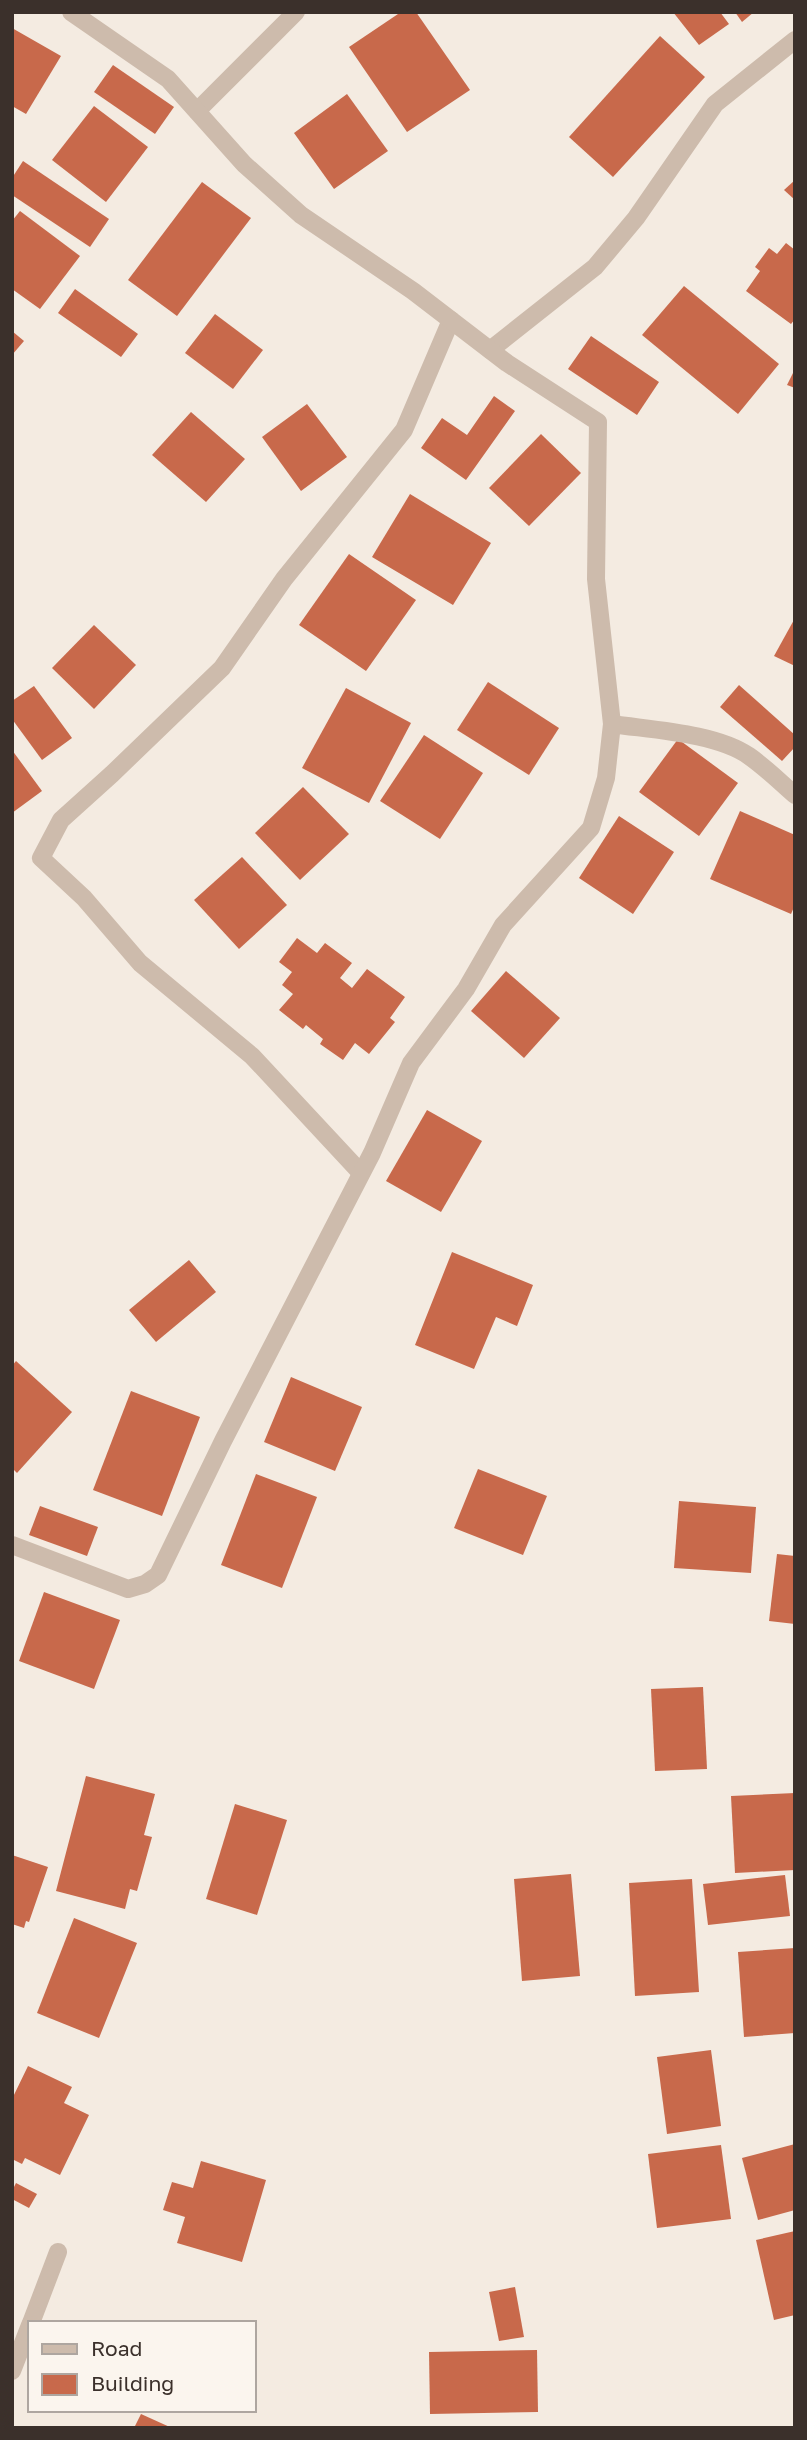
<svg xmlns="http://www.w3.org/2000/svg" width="807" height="2440" viewBox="0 0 807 2440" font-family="'Golos Text',sans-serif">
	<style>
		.building { fill: #c8694b }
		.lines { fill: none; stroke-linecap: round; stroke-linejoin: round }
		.minor { stroke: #cdbbac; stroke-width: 18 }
	</style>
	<rect width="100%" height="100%" fill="#f4ebe1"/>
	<g class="building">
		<polygon points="401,12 416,12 470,90 407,132 349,47"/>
		<polygon points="673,12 720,12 729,24 699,45"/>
		<polygon points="735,12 754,12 742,22"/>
		<polygon points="12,28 61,56 26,114 12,106"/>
		<polygon points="660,36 705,77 613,177 569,137"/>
		<polygon points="113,65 174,107 155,134 94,92"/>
		<polygon points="347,94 388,151 334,189 294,133"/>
		<polygon points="94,106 148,147 106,202 52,160"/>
		<polygon points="23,161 109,219 90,247 12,195 12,178"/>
		<polygon points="795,180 795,200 784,190"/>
		<polygon points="202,182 251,218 177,316 128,280"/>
		<polygon points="20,211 80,256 40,309 12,289 12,221"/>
		<polygon points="786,243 795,250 795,319 791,324 746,291 760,271 755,267 769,248 777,254"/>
		<polygon points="684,286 779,364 738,414 642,335"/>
		<polygon points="75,289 138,334 121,357 58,313"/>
		<polygon points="215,314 263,350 233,389 185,353"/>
		<polygon points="12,331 24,341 12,355"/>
		<polygon points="591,336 659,382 637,415 568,369"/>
		<polygon points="795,369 795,388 787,385"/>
		<polygon points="494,396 515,411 466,480 421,448 442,418 467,435"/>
		<polygon points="307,404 347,457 301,491 262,437"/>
		<polygon points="191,412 245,459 206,502 152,455"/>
		<polygon points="541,434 581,473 529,526 489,488"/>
		<polygon points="410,494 491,543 453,605 372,557"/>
		<polygon points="349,554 416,600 366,671 299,625"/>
		<polygon points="795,618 795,666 774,656"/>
		<polygon points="94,625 136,665 94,709 52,668"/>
		<polygon points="488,682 559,728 529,775 457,730"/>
		<polygon points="739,685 795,735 795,747 782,761 720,707"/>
		<polygon points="34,686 72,738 42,760 12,719 12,701"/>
		<polygon points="346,688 411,723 369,803 302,768"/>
		<polygon points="424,735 483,773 440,839 380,801"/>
		<polygon points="678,739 738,783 699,836 639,792"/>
		<polygon points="12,750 42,791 12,813"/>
		<polygon points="303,787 349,834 300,880 255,833"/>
		<polygon points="740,811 795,835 795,905 791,914 710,879"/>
		<polygon points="619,816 674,852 633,914 579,878"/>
		<polygon points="242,857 287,905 239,949 194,900"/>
		<polygon points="297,938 317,953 325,943 352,963 340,978 352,988 367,969 405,997 390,1018 395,1022 369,1054 355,1043 343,1060 320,1044 323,1039 306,1025 303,1029 279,1010 293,994 282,985 292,972 279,962"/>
		<polygon points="506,971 560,1018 524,1058 471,1011"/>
		<polygon points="427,1110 482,1141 441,1212 386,1181"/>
		<polygon points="452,1252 533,1285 517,1326 496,1317 474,1369 415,1345"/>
		<polygon points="189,1260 216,1292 156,1342 129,1310"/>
		<polygon points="16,1361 72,1412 17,1473 12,1468 12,1366"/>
		<polygon points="291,1377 362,1407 335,1471 264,1442"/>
		<polygon points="131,1391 200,1417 162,1516 93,1490"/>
		<polygon points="478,1469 547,1496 523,1555 454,1528"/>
		<polygon points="256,1474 317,1497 282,1588 221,1565"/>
		<polygon points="679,1501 756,1507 751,1573 674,1568"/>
		<polygon points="40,1506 98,1527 87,1556 29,1535"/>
		<polygon points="777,1554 795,1556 795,1624 769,1621"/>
		<polygon points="44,1592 120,1620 94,1689 19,1661"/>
		<polygon points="703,1687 707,1769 655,1771 651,1689"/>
		<polygon points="86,1776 155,1794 144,1835 152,1837 137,1891 130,1889 125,1909 56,1891"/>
		<polygon points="795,1793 795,1870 735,1873 731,1796"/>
		<polygon points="235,1804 287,1820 257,1915 206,1899"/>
		<polygon points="12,1855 48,1867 29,1922 26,1921 24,1928 12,1924"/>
		<polygon points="571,1874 580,1976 522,1981 514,1879"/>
		<polygon points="785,1875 790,1916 708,1925 703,1884"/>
		<polygon points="692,1879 699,1992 635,1996 629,1883"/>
		<polygon points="74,1918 137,1943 99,2038 37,2013"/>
		<polygon points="795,1948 795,2033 744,2037 738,1952"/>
		<polygon points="711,2050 721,2126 667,2134 657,2057"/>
		<polygon points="28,2066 72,2087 64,2103 89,2115 60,2175 25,2158 22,2164 12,2159 12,2099"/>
		<polygon points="795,2144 795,2210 758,2220 742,2158"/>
		<polygon points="721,2145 731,2219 657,2228 648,2154"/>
		<polygon points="201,2161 266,2180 242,2262 177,2243 185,2217 163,2210 172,2182 193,2188"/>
		<polygon points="16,2183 37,2194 29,2208 12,2199 12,2191"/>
		<polygon points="795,2231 795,2315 774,2320 756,2240"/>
		<polygon points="515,2287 524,2337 499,2341 489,2292"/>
		<polygon points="537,2350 538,2412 430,2414 429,2352"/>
		<polygon points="141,2414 172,2428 134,2428"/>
	</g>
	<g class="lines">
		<g class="minor">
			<polyline points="197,111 296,12"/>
			<polyline points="490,350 595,267 636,218 715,104 795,40"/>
			<path d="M612,724C652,730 716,733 749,756C765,767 780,782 795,795"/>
			<polyline points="361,1173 252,1056 140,963 84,898 41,858 61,820 112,774 222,668 284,579 404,430 451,320"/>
			<polyline points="12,1545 128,1589 145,1584 158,1575 223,1441 372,1153 411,1063 466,989 503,925 591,828 606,778 612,724 596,579 598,422 507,363 413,291 301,215 244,164 168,79 71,12"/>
			<polyline points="31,2323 58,2252"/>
			<polyline points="12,2371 30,2325"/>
		</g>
	</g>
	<rect width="807" height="2440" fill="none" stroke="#3b302b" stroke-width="28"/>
	<rect x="28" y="2321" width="228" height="91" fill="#fbf5ee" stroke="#aea6a0" stroke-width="2"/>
	<rect x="42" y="2344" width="35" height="10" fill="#cdbbac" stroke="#aea6a0" stroke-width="2"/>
	<text x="91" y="2356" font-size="21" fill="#3b302b">Road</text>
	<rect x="42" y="2374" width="35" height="21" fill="#c8694b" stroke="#aea6a0" stroke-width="2"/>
	<text x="91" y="2391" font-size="21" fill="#3b302b">Building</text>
</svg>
